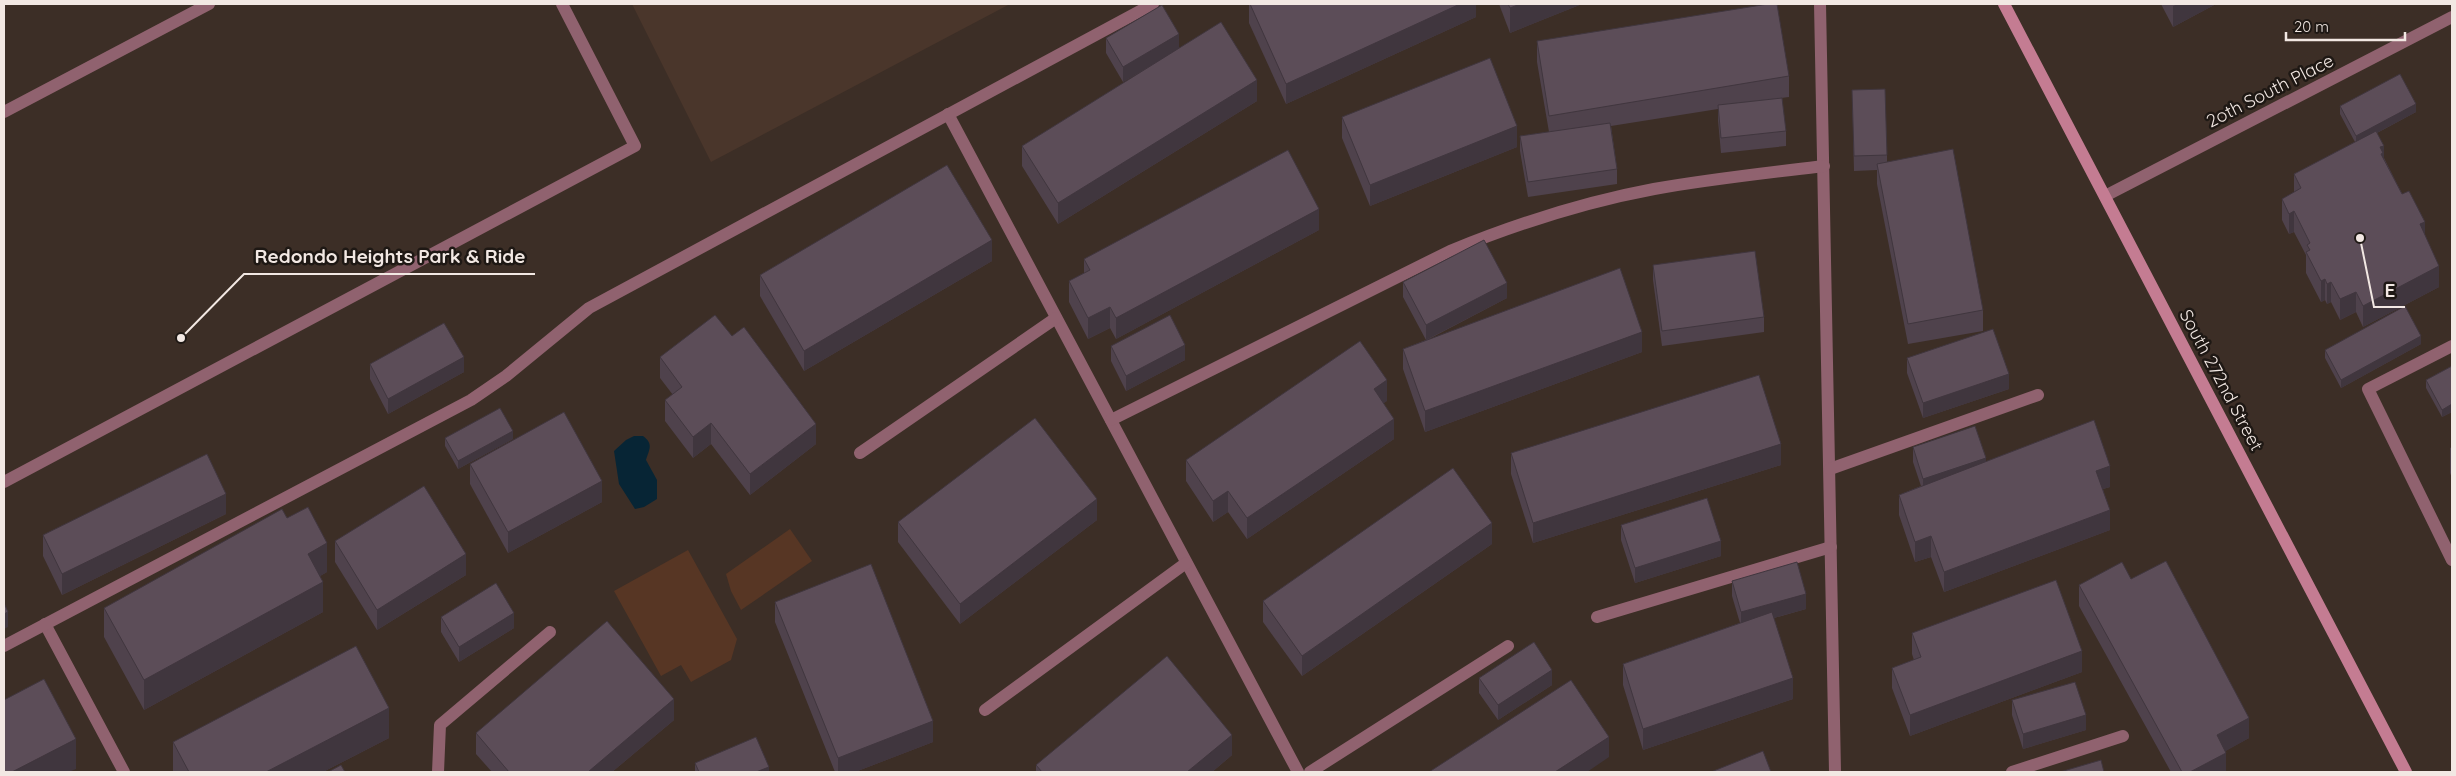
<svg xmlns="http://www.w3.org/2000/svg" width="2456" height="776" viewBox="0 0 2456 776" font-family="Quicksand,sans-serif">
	<style>
		.built { fill: #4a362b }
		.green { fill: #573624 }
		.water { fill: #072535 }
		.lines { fill: none; stroke-linecap: round; stroke-linejoin: round }
		.lane { stroke: #90626f; stroke-width: 12 }
		.street { stroke: #90626f; stroke-width: 12 }
		.secondary { stroke: #c47c92; stroke-width: 12 }
		.wall { fill: #4f424c }
		.shaded-wall { fill: #40363e }
		.building { fill: #5c4d58; stroke: #40363e }
		.labels { text-anchor: middle; stroke-width: 5; stroke-linejoin: round; paint-order: stroke }
		.street-label { font-size: 18px; fill: #f2e8e3; stroke: #1e1814 }
		.leader { fill: none; stroke: #f2e8e3; stroke-width: 2 }
		.callout-dot { fill: #f2e8e3; stroke: #1e1814; stroke-width: 2 }
		.callout-label { font-size: 19px; text-anchor: middle; font-weight: bold; fill: #f2e8e3; stroke: #1e1814; stroke-width: 5; stroke-linejoin: round; paint-order: stroke }
	</style>
	<rect width="100%" height="100%" fill="#3c2e26"/>
	<polygon class="built" points="632,4 1010,4 711,162"/>
	<g class="green">
		<polygon points="790,529 812,561 741,610 731,591 726,574"/>
		<polygon points="688,550 737,639 731,660 691,682 681,665 661,676 614,591"/>
	</g>
	<path class="water" d="M634,436H643C654,444 649,450 646,460L657,480V499L644,507L635,509L619,484L614,451L626,440Z"/>
	<g class="lines">
		<g class="lane">
			<polyline points="4,112 209,4"/>
			<polyline points="2452,346 2368,389 2452,560"/>
			<polyline points="4,482 635,146 562,4"/>
			<polyline points="2012,772 2123,736"/>
		</g>
		<g class="street">
			<polyline points="1820,4 1835,772"/>
			<polyline points="948,114 1298,772"/>
			<polyline points="2105,196 2452,17"/>
			<path d="M1111,420L1450,251C1516,224 1584,202 1654,189C1710,179 1767,173 1824,166"/>
			<polyline points="860,453 1056,318"/>
			<polyline points="1830,469 2038,395"/>
			<polyline points="1597,617 1831,547"/>
			<polyline points="45,624 124,772"/>
			<polyline points="4,646 471,400 506,376 589,308 1153,4"/>
			<polyline points="985,710 1186,563"/>
			<polyline points="438,772 440,725 550,632"/>
			<polyline points="1310,772 1508,646"/>
		</g>
		<polyline class="secondary" points="2004,4 2406,772"/>
	</g>
	<g class="wall">
		<polygon points="1249,4 1476,4 1476,17 1286,104 1249,23"/>
		<polygon points="1499,4 1582,4 1510,33"/>
		<polygon points="2161,4 2216,4 2173,27"/>
		<polygon points="1106,38 1179,48 1257,101 1058,224 1022,166 1022,146 1158,62 1123,82 1106,53"/>
		<polygon points="1537,41 1789,76 1789,97 1781,98 1786,131 1786,146 1721,153 1718,120 1718,109 1611,126 1617,169 1617,184 1528,197 1520,151 1520,136 1549,132 1537,62"/>
		<polygon points="1852,90 1887,155 1887,162 1983,310 1983,331 1908,344 1877,184 1877,170 1854,171"/>
		<polygon points="2340,106 2416,112 2377,133 2384,158 2402,194 2425,235 2439,287 2363,327 2356,312 2340,320 2331,302 2327,304 2325,300 2321,302 2306,273 2306,255 2294,232 2289,234 2282,220 2282,199 2294,192 2294,174 2355,142 2340,114"/>
		<polygon points="1342,117 1517,147 1370,206 1342,138"/>
		<polygon points="1319,230 1116,339 1110,328 1088,339 1069,302 1069,281 1084,273 1084,259"/>
		<polygon points="992,261 804,371 760,296 760,275"/>
		<polygon points="1653,265 1764,317 1764,332 1662,346 1653,280"/>
		<polygon points="1403,282 1507,298 1427,340 1642,352 1425,432 1403,369 1403,349 1426,340 1403,297"/>
		<polygon points="2421,344 2341,388 2325,358 2325,350"/>
		<polygon points="1111,346 1185,360 1126,391 1111,361"/>
		<polygon points="660,357 816,444 750,495 711,444 693,458 665,421 665,400 673,395 660,378"/>
		<polygon points="1907,358 2009,389 1923,418 1907,373"/>
		<polygon points="370,364 464,372 388,414 370,379"/>
		<polygon points="2452,366 2452,412 2442,417 2426,388 2426,380"/>
		<polygon points="1387,401 1383,403 1394,439 1247,539 1228,512 1213,522 1186,481 1186,460"/>
		<polygon points="445,438 513,439 458,469 445,446"/>
		<polygon points="1913,447 2110,487 2103,489 2110,530 1944,592 1931,557 1915,562 1899,515 1899,495 1921,486 1913,462"/>
		<polygon points="2452,447 2452,478 2450,473 2450,448"/>
		<polygon points="1511,453 1781,465 1533,543 1511,474"/>
		<polygon points="470,464 602,502 508,553 470,484"/>
		<polygon points="226,514 62,595 43,556 43,535"/>
		<polygon points="1097,520 960,624 898,542 898,522"/>
		<polygon points="1621,525 1721,556 1635,583 1621,540"/>
		<polygon points="335,541 466,575 377,630 335,562"/>
		<polygon points="1492,544 1302,676 1263,622 1263,601"/>
		<polygon points="327,572 320,576 323,612 144,710 104,637 104,608"/>
		<polygon points="2131,579 2249,738 2225,751 2226,772 2171,772 2079,606 2079,585"/>
		<polygon points="1732,581 1806,609 1774,618 1793,699 1643,750 1623,685 1623,664 1740,623 1732,596"/>
		<polygon points="775,602 933,742 855,772 835,772 775,622"/>
		<polygon points="441,617 514,628 459,662 441,632"/>
		<polygon points="1912,633 2082,672 1910,736 1892,688 1892,668 1914,660 1912,654"/>
		<polygon points="1479,678 1552,685 1498,720 1479,693"/>
		<polygon points="2012,700 2086,730 2023,749 2012,715"/>
		<polygon points="674,720 612,772 492,772 476,754 476,733"/>
		<polygon points="389,738 323,772 173,772 173,742"/>
		<polygon points="1232,755 1212,772 1036,772 1036,765"/>
		<polygon points="695,763 769,772 695,772"/>
	</g>
	<g class="shaded-wall">
		<polygon points="1460,4 1476,4 1476,17 1286,104 1286,84"/>
		<polygon points="1520,4 1582,4 1510,33 1510,8"/>
		<polygon points="2178,4 2216,4 2173,27 2173,6"/>
		<polygon points="1179,34 1179,49 1123,82 1123,67"/>
		<polygon points="1257,80 1257,101 1058,224 1058,203"/>
		<polygon points="2416,104 2416,112 2356,144 2356,136"/>
		<polygon points="1517,126 1517,147 1370,206 1370,185"/>
		<polygon points="2384,146 2384,166 2380,147"/>
		<polygon points="1319,209 1319,230 1116,339 1116,318"/>
		<polygon points="2294,211 2294,232 2289,234 2289,214"/>
		<polygon points="2425,222 2425,243 2420,224"/>
		<polygon points="992,240 992,261 804,371 804,351"/>
		<polygon points="2439,266 2439,287 2363,327 2363,306"/>
		<polygon points="2325,279 2325,300 2321,302 2321,281"/>
		<polygon points="2331,282 2331,302 2327,304 2327,284"/>
		<polygon points="1507,283 1507,298 1426,340 1426,325"/>
		<polygon points="2356,292 2356,312 2340,320 2340,299"/>
		<polygon points="1110,307 1110,328 1088,339 1088,318"/>
		<polygon points="1642,332 1642,352 1425,432 1425,411"/>
		<polygon points="2421,336 2421,344 2341,388 2341,380"/>
		<polygon points="1185,345 1185,360 1126,391 1126,376"/>
		<polygon points="464,357 464,372 388,414 388,399"/>
		<polygon points="2009,374 2009,389 1923,418 1923,403"/>
		<polygon points="1387,380 1387,401 1374,410 1374,389"/>
		<polygon points="2452,404 2452,412 2442,417 2442,410"/>
		<polygon points="1394,419 1394,439 1247,539 1247,518"/>
		<polygon points="711,423 711,444 693,458 693,437"/>
		<polygon points="816,424 816,444 750,495 750,474"/>
		<polygon points="513,431 513,439 458,469 458,461"/>
		<polygon points="1781,444 1781,465 1533,543 1533,523"/>
		<polygon points="1986,458 1986,473 1923,494 1923,479"/>
		<polygon points="2110,466 2110,487 2096,491 2096,471"/>
		<polygon points="602,481 602,502 508,553 508,532"/>
		<polygon points="1228,491 1228,512 1213,522 1213,501"/>
		<polygon points="226,494 226,514 62,595 62,574"/>
		<polygon points="1097,499 1097,520 960,624 960,604"/>
		<polygon points="2110,510 2110,530 1944,592 1944,572"/>
		<polygon points="1492,523 1492,544 1302,676 1302,656"/>
		<polygon points="1931,536 1931,557 1915,562 1915,542"/>
		<polygon points="1721,541 1721,556 1635,583 1635,568"/>
		<polygon points="327,543 327,572 308,583 308,554"/>
		<polygon points="466,554 466,575 377,630 377,610"/>
		<polygon points="323,582 323,612 144,710 144,680"/>
		<polygon points="1806,594 1806,609 1741,627 1741,612"/>
		<polygon points="8,612 8,627 4,629 4,614"/>
		<polygon points="514,613 514,628 459,662 459,647"/>
		<polygon points="2082,651 2082,672 1910,736 1910,715"/>
		<polygon points="1552,670 1552,685 1498,720 1498,705"/>
		<polygon points="1793,678 1793,699 1643,750 1643,729"/>
		<polygon points="674,699 674,720 612,772 588,772"/>
		<polygon points="389,708 389,738 323,772 266,772"/>
		<polygon points="2086,715 2086,730 2023,749 2023,734"/>
		<polygon points="2249,718 2249,738 2217,756 2217,735"/>
		<polygon points="933,721 933,742 855,772 838,772 838,758"/>
		<polygon points="1232,735 1232,755 1212,772 1187,772"/>
		<polygon points="1609,737 1609,757 1587,772 1555,772"/>
		<polygon points="76,739 76,769 69,772 12,772"/>
		<polygon points="2226,753 2226,772 2190,772"/>
		<polygon points="769,767 769,772 756,772"/>
	</g>
	<g class="building">
		<polygon points="1250,4 1460,4 1286,84"/>
		<polygon points="1508,4 1520,4 1510,8"/>
		<polygon points="1768,4 1777,4 1789,76 1549,116 1537,41"/>
		<polygon points="1162,5 1179,34 1123,67 1106,38"/>
		<polygon points="1221,22 1257,80 1058,203 1022,146"/>
		<polygon points="1490,58 1517,126 1370,185 1342,117"/>
		<polygon points="2400,74 2416,104 2356,136 2340,106"/>
		<polygon points="1885,89 1887,155 1854,156 1852,90"/>
		<polygon points="1782,98 1786,131 1721,138 1718,105"/>
		<polygon points="1610,123 1617,169 1528,182 1520,136"/>
		<polygon points="2376,131 2384,146 2380,147 2383,153 2381,154 2402,194 2409,191 2425,222 2420,224 2439,266 2363,306 2356,292 2340,299 2331,282 2327,284 2325,279 2321,281 2306,252 2310,250 2307,245 2310,243 2294,211 2289,214 2282,199 2301,188 2294,174"/>
		<polygon points="1953,149 1983,310 1908,324 1877,164"/>
		<polygon points="1288,150 1319,209 1116,318 1110,307 1088,318 1069,281 1090,270 1084,259"/>
		<polygon points="947,165 992,240 804,351 760,275"/>
		<polygon points="1484,240 1507,283 1426,325 1403,282"/>
		<polygon points="1755,251 1764,317 1662,331 1653,265"/>
		<polygon points="1620,268 1642,332 1425,411 1403,349"/>
		<polygon points="2405,306 2421,336 2341,380 2325,350"/>
		<polygon points="715,315 732,336 744,327 816,424 750,474 711,423 693,437 665,400 682,387 660,357"/>
		<polygon points="1170,315 1185,345 1126,376 1111,346"/>
		<polygon points="444,323 464,357 388,399 370,364"/>
		<polygon points="1993,329 2009,374 1923,403 1907,358"/>
		<polygon points="1360,341 1387,380 1374,389 1394,419 1247,518 1228,491 1213,501 1186,460"/>
		<polygon points="2452,366 2452,404 2442,410 2426,380"/>
		<polygon points="1759,375 1781,444 1533,523 1511,453"/>
		<polygon points="500,408 513,431 458,461 445,438"/>
		<polygon points="564,412 602,481 508,532 470,464"/>
		<polygon points="1035,418 1097,499 960,604 898,522"/>
		<polygon points="2094,420 2110,466 2096,471 2110,510 1944,572 1931,536 1915,542 1899,495"/>
		<polygon points="1975,426 1986,458 1923,479 1913,447"/>
		<polygon points="207,454 226,494 62,574 43,535"/>
		<polygon points="1453,468 1492,523 1302,656 1263,601"/>
		<polygon points="424,486 466,554 377,610 335,541"/>
		<polygon points="1707,498 1721,541 1635,568 1621,525"/>
		<polygon points="308,507 327,543 308,554 323,582 144,680 104,608 282,509 287,518"/>
		<polygon points="2166,561 2249,718 2217,735 2226,753 2190,772 2182,772 2079,585 2122,562 2131,579"/>
		<polygon points="1797,562 1806,594 1741,612 1732,581"/>
		<polygon points="871,564 933,721 838,758 775,602"/>
		<polygon points="2056,580 2082,651 1910,715 1892,668 1921,657 1912,633"/>
		<polygon points="496,583 514,613 459,647 441,617"/>
		<polygon points="4,603 8,612 4,614"/>
		<polygon points="1772,612 1793,678 1643,729 1623,664"/>
		<polygon points="607,621 674,699 588,772 509,772 476,733"/>
		<polygon points="1534,642 1552,670 1498,705 1479,678"/>
		<polygon points="356,646 389,708 266,772 189,772 173,742"/>
		<polygon points="1167,656 1232,735 1187,772 1042,772 1036,765"/>
		<polygon points="44,679 76,739 12,772 4,772 4,700"/>
		<polygon points="1571,680 1609,737 1555,772 1429,772"/>
		<polygon points="2075,682 2086,715 2023,734 2012,700"/>
		<polygon points="756,737 769,767 756,772 699,772 695,763"/>
		<polygon points="1763,751 1771,772 1711,772"/>
		<polygon points="2101,760 2104,772 2060,772"/>
		<polygon points="341,765 345,772 328,772"/>
	</g>
	<g class="labels">
		<g class="street-label">
			<text transform="translate(2270 91) rotate(-27)" y="6">2oth South Place</text>
			<text transform="translate(2221 380) rotate(62)" y="6">South 272nd Street</text>
		</g>
	</g>
	<path class="leader" d="M181 338L244 274H535M2360 238L2374 307H2405"/>
	<g class="callout-dot">
		<circle cx="181" cy="338" r="5"/>
		<circle cx="2360" cy="238" r="5"/>
	</g>
	<g class="callout-label">
		<text x="390" y="263">Redondo Heights Park &amp; Ride</text>
		<text x="2390" y="297">E</text>
	</g>
	<rect width="2456" height="776" fill="none" stroke="#f2e8e3" stroke-width="10"/>
	<path d="M2286 32v8h119v-8" fill="none" stroke="#f2e8e3" stroke-width="2.5"/>
	<text x="2294" y="32" font-size="15" fill="#f2e8e3" stroke="#1e1814" stroke-width="4" paint-order="stroke">20 m</text>
</svg>
